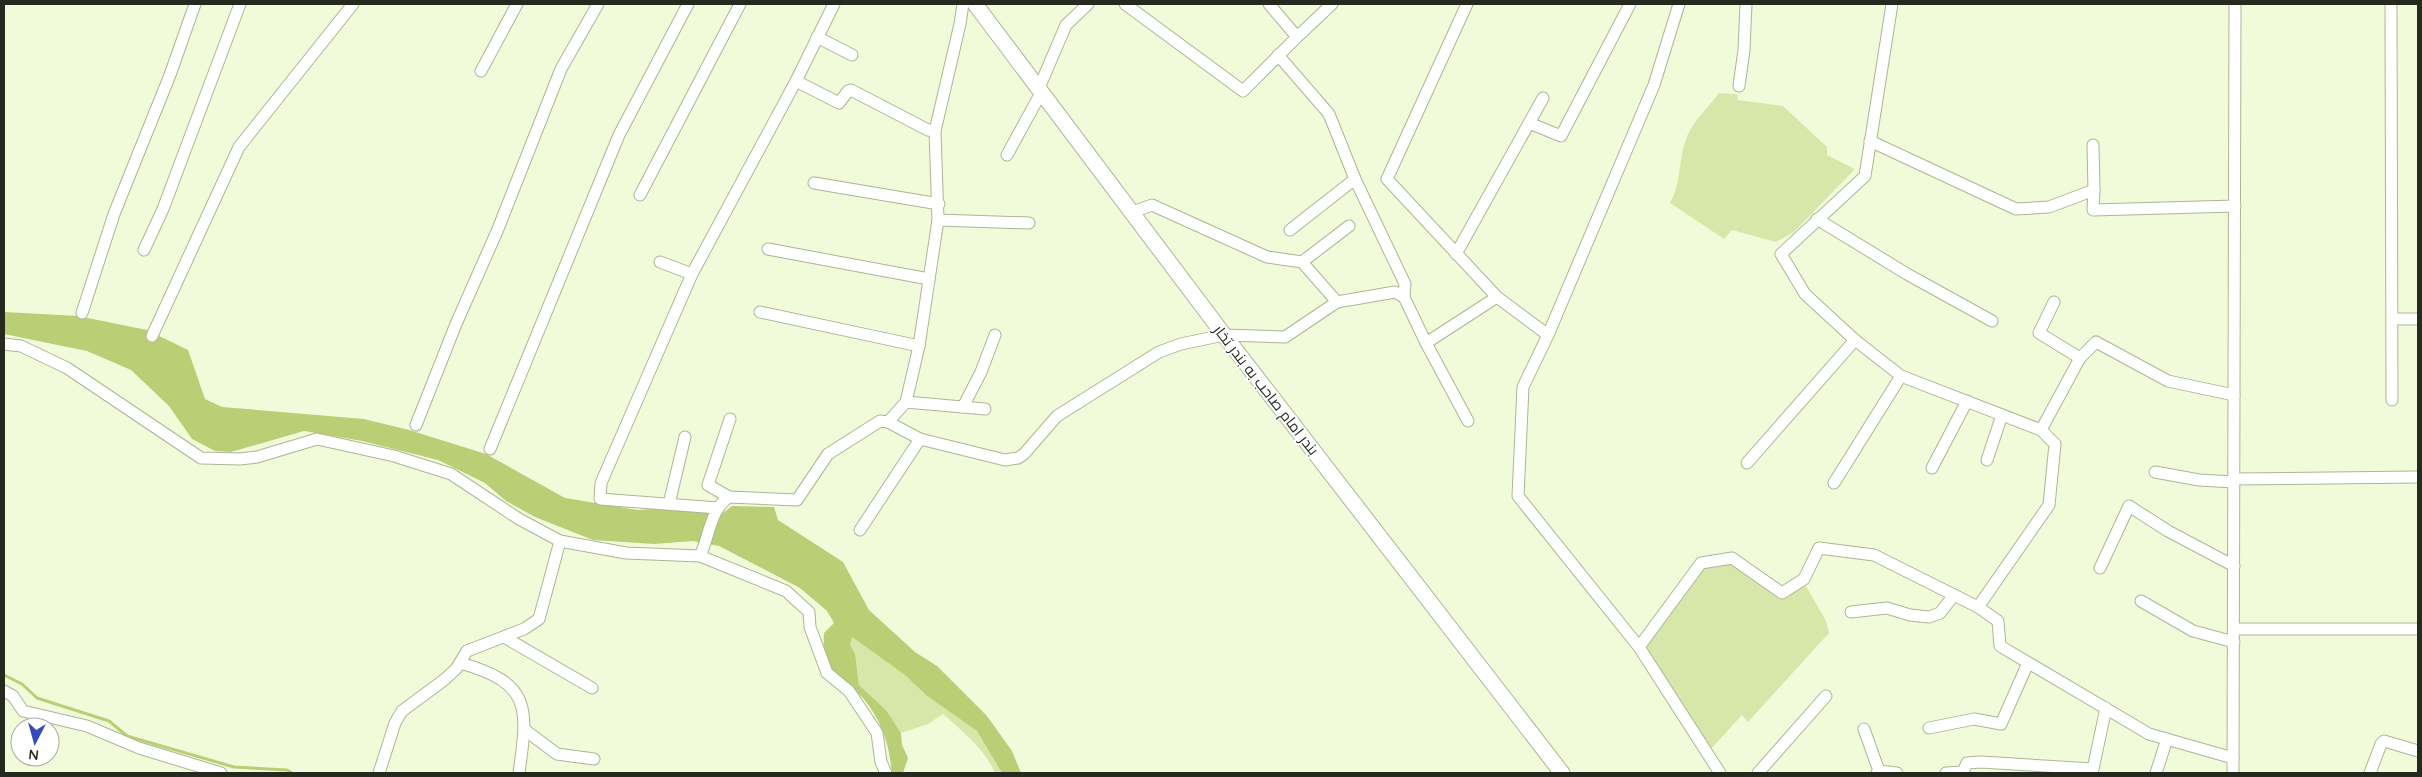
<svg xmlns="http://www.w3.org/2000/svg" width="2422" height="777" viewBox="0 0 2422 777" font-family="Quicksand,Cairo,sans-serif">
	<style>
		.green { fill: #d7e7a9 }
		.water { fill: #bace75 }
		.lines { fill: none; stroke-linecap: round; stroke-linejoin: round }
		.stream { stroke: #bace75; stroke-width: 3 }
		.minor-casing { stroke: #adb596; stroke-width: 13 }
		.major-casing { stroke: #adb596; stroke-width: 17 }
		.minor { stroke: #fff; stroke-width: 11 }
		.major { stroke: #fff; stroke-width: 15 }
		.labels { text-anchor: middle; stroke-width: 4; stroke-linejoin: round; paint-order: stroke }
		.street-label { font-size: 15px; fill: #26291d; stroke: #fff }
	</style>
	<rect width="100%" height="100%" fill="#f2fbd9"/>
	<g class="green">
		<path d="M1719,93L1737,94L1738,100L1783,106L1827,147V155L1855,169L1794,232L1776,242L1732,230L1724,239L1670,203C1682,182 1678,156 1688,134C1695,120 1709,106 1719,93Z"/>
		<polygon points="1733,562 1779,599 1802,579 1826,621 1829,633 1748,722 1742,715 1710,750 1642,646 1701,566"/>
		<path d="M852,637L905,675L927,696L977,731L1002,773H995C985,749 962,731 943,714L928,724L901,733L886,710L859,685L857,668L850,645Z"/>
	</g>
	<path class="water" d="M4,312L78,316L147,330L188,350L205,399L222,407L364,419L409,430L486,454L565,498L638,510L697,506L723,513L732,506L774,507L778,520L843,562L869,610L915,652L937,666L987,716L1012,751L1021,773H1002L977,731L927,696L905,675L852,637L850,645L855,654L859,685L886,710L901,733L902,745L908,758L903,773H892C889,744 882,721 863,698C856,690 846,686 838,679C824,668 823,649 824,633L834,623L827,611L800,588L719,546L693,541L654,544L593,540L535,517L506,501L485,483L438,460L362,441L304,431L231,452L215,451L192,439L169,406L131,370L87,351L4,334Z"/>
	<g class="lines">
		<polyline class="stream" points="4,675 22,684 37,698 109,721 127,736 234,767 287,770 292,773"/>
		<defs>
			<g id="minor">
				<polyline points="1125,4 1243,91 1297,37 1269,4"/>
				<polyline points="1467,4 1387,179 1497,297"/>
				<polyline points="1892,4 1865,176 1781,254 1805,294 1855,340 1901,376 2041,430 2080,358 2096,342 2168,381 2234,395"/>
				<polyline points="2391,4 2392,400"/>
				<polyline points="817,37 852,55"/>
				<polyline points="1297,37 1332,4"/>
				<polyline points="1278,55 1329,114 1355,179 1405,284 1404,297 1426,343 1497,297 1548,335 1523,387 1518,496 1639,647 1720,773"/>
				<polyline points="481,71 517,4"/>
				<polyline points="796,81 839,103 848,91 851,90 928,130 935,131"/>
				<polyline points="1739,86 1744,50 1746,4"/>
				<polyline points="1039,88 1066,25 1088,4"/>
				<polyline points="1529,123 1561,136 1630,4"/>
				<polyline points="1870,141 2016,209 2049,207 2094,190 2093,210 2235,206"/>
				<polyline points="2093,145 2094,190"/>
				<polyline points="1007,155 1042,91"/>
				<polyline points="814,183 939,204"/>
				<polyline points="640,195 740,4"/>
				<polyline points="1130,213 1152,205 1267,257 1302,262 1349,226"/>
				<polyline points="1817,219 1907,274 1992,321"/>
				<polyline points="938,220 1029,223"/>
				<polyline points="1290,230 1355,179"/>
				<polyline points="768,249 929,279"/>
				<polyline points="144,250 163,209 240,4"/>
				<polyline points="1456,254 1543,98"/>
				<polyline points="660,262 692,274"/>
				<polyline points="1302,262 1337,302"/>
				<polyline points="2054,302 2039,333 2080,358"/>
				<polyline points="760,312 919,346"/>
				<polyline points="82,313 114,214 170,75 195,4"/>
				<polyline points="2393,319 2418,319"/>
				<polyline points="1548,335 1654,85 1679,4"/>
				<polyline points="152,336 239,147 353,4"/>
				<polyline points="1426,343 1468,421"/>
				<polyline points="4,344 21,346 67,368 201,458 240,459 257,457 317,439 394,456 451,474 519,519 560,541"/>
				<polyline points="906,402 985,409"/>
				<polyline points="963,407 981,372 995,335"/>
				<polyline points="888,422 906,402 919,346 938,220 935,131 960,24 963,4"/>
				<polyline points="416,425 456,324 498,229 561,69 598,4"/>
				<polyline points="490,449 619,135 688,4"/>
				<polyline points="1987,460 2002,415"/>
				<polyline points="1747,463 1855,340"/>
				<polyline points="1932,468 1967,401"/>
				<polyline points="2155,472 2199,480 2234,482"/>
				<polyline points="2234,479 2418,477"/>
				<polyline points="1834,483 1901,376"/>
				<polyline points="729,497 708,485 730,419"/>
				<polyline points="669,504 685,437"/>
				<polyline points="718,508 600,499 601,483 692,274 796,81 834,4"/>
				<polyline points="860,530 920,439"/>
				<polyline points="700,556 786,591 809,612 810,627 827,673 849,691 877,733 881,762 886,773"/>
				<polyline points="2100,568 2129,506 2168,531 2234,566"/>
				<polyline points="2141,601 2193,631 2234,642"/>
				<polyline points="1978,607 1998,621 2000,646 2149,734 2233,758"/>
				<polyline points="1851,612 1887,608 1910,615 1929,617 1940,613 1954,595"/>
				<polyline points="2234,629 2418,629"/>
				<polyline points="504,637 592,688"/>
				<polyline points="1639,647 1701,563 1732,558 1782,593 1804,579 1819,548 1874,555 1978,607 2049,505 2055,444 2041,430"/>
				<path d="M460,663C532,683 528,708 519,773"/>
				<polyline points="4,691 13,696 23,711 87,726 139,748 221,773"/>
				<polyline points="1929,728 1974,719 2001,724 2028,663"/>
				<polyline points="1864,729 1879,771"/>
				<polyline points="525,730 557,754 594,759"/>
				<path d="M379,773L395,723L402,711L444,680L456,669L467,651L524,629L539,619L560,541L626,553L700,556C709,538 710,509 729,497L797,500L828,454L880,421L888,422L920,439L1005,460L1018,458L1024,454L1057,416L1159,352L1181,344L1224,335L1285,337L1337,302L1395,292L1404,297"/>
				<polyline points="1758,773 1826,696"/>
				<polyline points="1877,773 1879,771 1897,773"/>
				<polyline points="1946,773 1963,772 1967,763 1981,762 2093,769 2106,708"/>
				<polyline points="2156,773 2167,739"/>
				<polyline points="2233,773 2235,4"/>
				<polyline points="2370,773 2381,744 2384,741 2418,751"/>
			</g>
			<polyline id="major" points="975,4 1224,335 1562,773"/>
		</defs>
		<use href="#minor" class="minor-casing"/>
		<use href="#major" class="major-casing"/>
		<use href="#minor" class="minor"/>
		<use href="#major" class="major"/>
	</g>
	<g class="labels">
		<g class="street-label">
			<text transform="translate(1266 390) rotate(52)" y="5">بندر امام صاحب به بندر تخار</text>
		</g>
	</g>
	<rect width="2422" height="777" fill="none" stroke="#26291d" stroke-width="10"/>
	<g transform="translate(35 742) rotate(186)"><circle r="24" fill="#ffffff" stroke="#a8a9a5"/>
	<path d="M0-4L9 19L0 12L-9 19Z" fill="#354abc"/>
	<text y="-8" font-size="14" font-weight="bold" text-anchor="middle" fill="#26291d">N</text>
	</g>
</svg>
